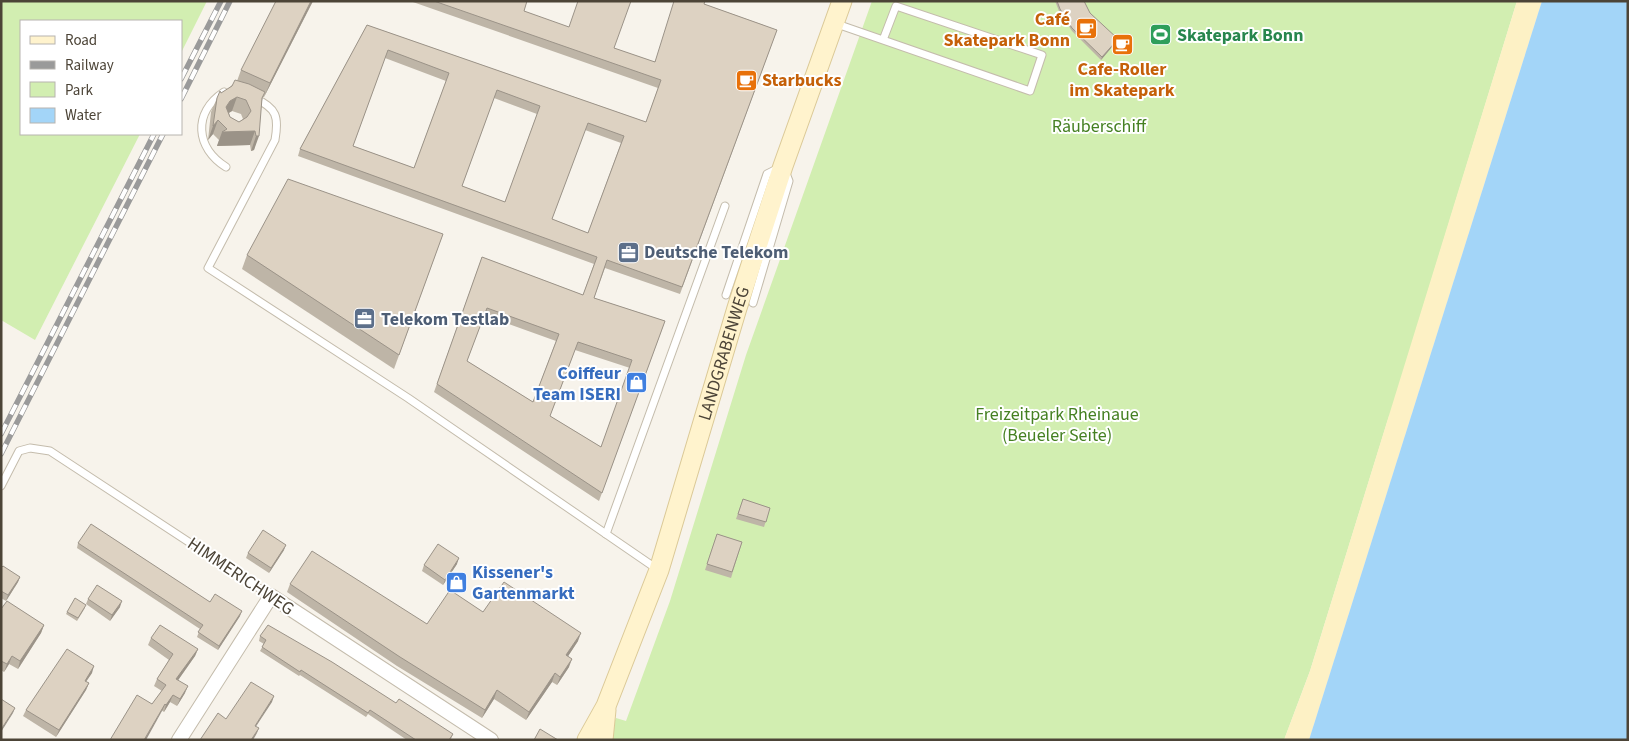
<svg xmlns="http://www.w3.org/2000/svg" width="1629" height="741" viewBox="0 0 1629 741" font-family="'Source Sans 3',sans-serif">
	<style>
		.green { fill: #d2eeb1 }
		.sand { fill: #fdf1c5 }
		.water { fill: #a3d5f8 }
		.lines { fill: none; stroke-linecap: round; stroke-linejoin: round }
		.lane-casing { stroke: #c4bcac; stroke-width: 9 }
		.street-casing { stroke: #c4bcac; stroke-width: 16 }
		.secondary-casing { stroke: #dbc997; stroke-width: 21 }
		.lane { stroke: #fff; stroke-width: 7 }
		.street { stroke: #fff; stroke-width: 14 }
		.secondary { stroke: #fff3cd; stroke-width: 19 }
		.rail-casing { stroke: #9a9a9a; stroke-width: 5.5 }
		.rail { stroke: #fff; stroke-width: 4; stroke-dasharray: 11; stroke-linecap: butt }
		.wall { fill: #beb5a7; fill-rule: evenodd }
		.shaded-wall { fill: #9b9388 }
		.building { fill: #ddd2c2; stroke: #9b9388; fill-rule: evenodd }
		.labels { text-anchor: middle; stroke-width: 4; stroke-linejoin: round; paint-order: stroke }
		.food-label { font-size: 18px; font-weight: bold; fill: #c56008; stroke: #fff; text-anchor: end }
		.leisure-label { font-size: 18px; font-weight: bold; fill: #27864d; stroke: #fff; text-anchor: start }
		.park-label { font-size: 18px; fill: #458022; stroke: #fff }
		.service-label { font-size: 18px; font-weight: bold; fill: #4e5e75; stroke: #fff; text-anchor: start }
		.street-label { font-size: 18px; fill: #4c4437; stroke: #fff }
		.shop-label { font-size: 18px; font-weight: bold; fill: #366cbe; stroke: #fff; text-anchor: end }
	</style>
	<rect width="100%" height="100%" fill="#f7f3eb"/>
	<g class="green">
		<polygon points="1,1 207,1 181,53 181,21 21,21 21,134 140,134 35,340 1,320"/>
		<polygon points="872,1 1517,1 1397,392 1401,405 1389,416 1310,671 1284,740 606,740 616,718 626,721 670,601 746,355"/>
	</g>
	<polygon class="sand" points="1517,1 1542,1 1309,740 1284,740 1310,671"/>
	<polygon class="water" points="1542,1 1628,1 1628,740 1309,740"/>
	<g class="lines">
		<defs>
			<g id="lane">
				<polyline points="834,23 1030,91 1042,55 896,6 883,40"/>
				<path d="M224,92C192,113 196,148 226,167"/>
				<path d="M254,98C277,108 279,117 275,140L208,268L408,398L657,569"/>
				<polyline points="726,295 767,174 779,168"/>
				<polyline points="753,303 789,181 785,171"/>
				<polyline points="1,486 19,451 30,448 50,451 271,596"/>
				<polyline points="606,534 725,206"/>
			</g>
			<polyline id="street" points="179,740 271,596 491,740"/>
			<g id="secondary">
				<path id="s1" d="M587,740L606,706L659,570L737,308L783,166L842,1"/>
				<polyline points="603,740 606,710"/>
			</g>
		</defs>
		<use href="#lane" class="lane-casing"/>
		<use href="#street" class="street-casing"/>
		<use href="#secondary" class="secondary-casing"/>
		<use href="#lane" class="lane"/>
		<use href="#street" class="street"/>
		<use href="#secondary" class="secondary"/>
		<defs>
			<g id="rail">
				<polyline points="181,79 221,1"/>
				<polyline points="181,99 230,1"/>
				<polyline points="1,434 154,134"/>
				<polyline points="1,454 163,134"/>
			</g>
		</defs>
		<use href="#rail" class="rail-casing"/>
		<use href="#rail" class="rail"/>
	</g>
	<g class="wall">
		<path d="M313,1L264,97H263L262,101L254,150L251,151L250,145L217,146L219,140L213,134L208,140L211,112L217,98L237,81L241,70ZM232,111L241,114L243,119L239,122L230,117L229,113Z"/>
		<path d="M410,1H527L524,11L614,48L654,62L704,4L777,30L680,294L605,268L594,298L665,321L599,501L434,392L482,257L583,295L594,264L298,156L300,149L367,25L646,122L658,88ZM385,58L446,81L414,168L353,146ZM494,98L537,114L505,202L462,186ZM585,130L621,143L588,233L552,219ZM484,315L556,341L533,402L467,361ZM575,350L630,368L601,447L550,416Z"/>
		<polygon points="1055,1 1084,1 1090,13 1117,41 1101,60 1072,31 1059,11"/>
		<polygon points="443,234 394,369 242,269 247,255"/>
		<polygon points="743,499 770,508 764,527 736,519"/>
		<polygon points="717,534 742,542 731,578 705,570"/>
		<polygon points="78,543 210,602 240,616 218,650 197,637 200,629 77,548"/>
		<polygon points="284,550 269,573 246,558 248,553"/>
		<polygon points="457,564 443,585 422,571 424,565"/>
		<polygon points="1,568 20,577 18,582 6,601 1,598"/>
		<polygon points="290,584 427,624 483,612 578,641 568,656 569,667 557,685 552,682 526,720 494,699 482,718 397,666 287,592"/>
		<polygon points="88,599 120,607 110,621 86,604"/>
		<polygon points="85,608 77,621 66,614 67,612"/>
		<polygon points="1,609 44,625 41,633 18,669 9,664 4,672 1,670"/>
		<polygon points="260,636 396,703 453,734 451,739 450,740 407,740 368,714 366,717 300,675 299,676 260,651 264,644 259,641"/>
		<polygon points="151,638 198,649 195,656 178,680 185,693 177,706 170,702 164,712 152,704 162,691 154,686 157,679 169,660 148,645"/>
		<polygon points="92,673 86,682 89,683 86,690 56,737 23,716 26,710"/>
	</g>
	<g class="shaded-wall">
		<polygon points="311,1 313,1 264,97 270,83"/>
		<polygon points="1118,39 1117,41 1101,60 1102,57"/>
		<polygon points="237,97 232,111 225,115 226,107 230,101"/>
		<polygon points="218,120 213,134 208,140 213,126"/>
		<polygon points="255,131 250,145 217,146 222,132"/>
		<polygon points="256,136 259,136 254,150 251,151"/>
		<polygon points="286,545 284,550 269,573 271,568"/>
		<polygon points="459,558 457,564 443,585 445,580"/>
		<polygon points="20,577 18,582 6,601 8,595"/>
		<polygon points="122,601 120,607 110,621 112,615"/>
		<polygon points="242,611 240,616 218,650 219,646"/>
		<polygon points="44,625 41,633 18,669 20,661"/>
		<polygon points="581,633 578,641 563,664 566,655"/>
		<polygon points="198,649 195,656 174,686 176,679"/>
		<polygon points="12,656 9,664 4,672 7,664"/>
		<polygon points="572,659 569,667 557,685 560,677"/>
		<polygon points="94,666 92,673 82,687 85,681"/>
		<polygon points="555,673 552,682 526,720 529,712"/>
		<polygon points="89,683 86,690 56,737 59,730"/>
		<polygon points="188,686 185,693 177,706 180,699"/>
		<polygon points="497,690 494,699 482,718 485,710"/>
		<polygon points="173,695 170,702 164,712 166,705"/>
		<polygon points="274,696 272,702 253,731 255,726"/>
		<polygon points="165,704 162,711 146,740 144,740"/>
		<polygon points="15,708 13,713 1,732 2,728"/>
		<polygon points="259,728 257,733 253,740 251,740"/>
	</g>
	<g class="building">
		<polygon points="276,1 311,1 270,83 241,70"/>
		<path d="M434,1H527L524,11L569,27L578,1H631L614,48L655,62L674,1H705L704,4L777,30L682,287L607,260L594,298L665,321L602,493L437,384L482,257L583,295L597,257L300,149L367,25L646,122L661,80ZM388,50L449,73L414,168L353,146ZM497,90L540,106L505,202L462,186ZM588,123L624,136L588,233L552,219ZM487,308L559,334L533,402L467,361ZM578,342L632,360L601,447L550,416Z"/>
		<polygon points="1057,1 1084,1 1090,13 1118,39 1102,57 1072,28 1060,9"/>
		<path d="M235,80L249,84L265,92L262,98L259,136H256L255,131L222,132L227,129L218,120L213,126L217,98L220,91L221,93L232,86ZM237,97L246,100L251,111L247,117L239,122L230,117L226,107L230,101Z"/>
		<polygon points="288,179 443,234 399,355 247,255"/>
		<polygon points="743,499 770,508 766,522 738,514"/>
		<polygon points="91,524 210,602 215,594 242,611 219,646 198,632 203,625 78,543"/>
		<polygon points="263,530 286,545 271,568 248,553"/>
		<polygon points="717,534 742,542 732,572 707,564"/>
		<polygon points="438,544 459,558 445,580 424,565"/>
		<polygon points="312,551 427,624 450,590 483,612 504,582 581,633 566,655 572,659 560,677 555,673 529,712 497,690 485,710 400,657 290,584"/>
		<polygon points="3,566 20,577 8,595 1,591 1,568"/>
		<polygon points="97,585 122,601 112,615 88,599"/>
		<polygon points="75,598 86,605 78,618 67,612"/>
		<polygon points="7,601 44,625 20,661 12,656 7,664 1,661 1,609"/>
		<polygon points="160,625 198,649 176,679 188,686 180,699 173,695 166,705 165,704 144,740 110,740 137,695 152,704 166,685 157,679 173,654 151,638"/>
		<polygon points="268,625 332,662 396,703 399,699 453,734 449,740 416,740 370,710 368,713 301,670 300,672 262,647 266,640 260,636"/>
		<polygon points="67,649 94,666 85,681 89,683 59,730 26,710"/>
		<polygon points="251,682 274,696 255,726 259,728 251,740 200,740 218,713 226,719"/>
		<polygon points="1,699 15,708 2,728 1,728"/>
		<polygon points="540,729 558,740 534,740"/>
	</g>
	<defs>
		<symbol id="cafe-square" viewBox="-11 -11 22 22"><rect x="-9" y="-9" width="18" height="18" rx="4" fill="#e8710a" stroke="#fff"/><path d="M-5.5-4.5H6V0H3Q3 3.5 0 3.5H-2.5Q-5.5 3.5-5.5 0ZM3-3.2v2h1.7v-2ZM-6 4.5H4V6H-6Z" fill="#fff"/></symbol>
		<symbol id="stadium-square" viewBox="-11 -11 22 22"><rect x="-9" y="-9" width="18" height="18" rx="4" fill="#2e9e5b" stroke="#fff"/><path d="M0-5a6.5 5 0 1 0 0 10a6.5 5 0 1 0 0-10ZM-3.5-1.8h7v3.6h-7Z" fill="#fff"/></symbol>
		<symbol id="office-square" viewBox="-11 -11 22 22"><rect x="-9" y="-9" width="18" height="18" rx="4" fill="#5c6f8a" stroke="#fff"/><path d="M-6-3h4V-5.5h4V-3h4V5H-6ZM-1-4.5V-3h2v-1.5ZM-6 0V1H6V0Z" fill="#fff"/></symbol>
		<symbol id="shop-square" viewBox="-11 -11 22 22"><rect x="-9" y="-9" width="18" height="18" rx="4" fill="#3f7fe0" stroke="#fff"/><path d="M-5-2.5h2.3a2.7 3.5 0 0 1 5.4 0H5L5.5 6h-11ZM-1.5-2.5h3a1.5 2.3 0 0 0-3 0Z" fill="#fff"/></symbol>
	</defs>
	<g fill-rule="evenodd">
		<use href="#cafe-square" x="1074" y="16" width="25" height="25"/>
		<use href="#stadium-square" x="1148" y="22" width="25" height="25"/>
		<use href="#cafe-square" x="1110" y="32" width="25" height="25"/>
		<use href="#cafe-square" x="734" y="68" width="25" height="25"/>
		<use href="#office-square" x="616" y="240" width="25" height="25"/>
		<use href="#office-square" x="352" y="306" width="25" height="25"/>
		<use href="#shop-square" x="624" y="370" width="25" height="25"/>
		<use href="#shop-square" x="444" y="570" width="25" height="25"/>
	</g>
	<g class="labels">
		<g class="food-label">
			<text x="1070" y="25">Café<tspan x="1070" dy="21">Skatepark Bonn</tspan></text>
			<text x="1122" y="75" text-anchor="middle">Cafe-Roller<tspan x="1122" dy="21">im Skatepark</tspan></text>
			<text x="762" y="86" text-anchor="start">Starbucks</text>
		</g>
		<g class="leisure-label">
			<text x="1177" y="41">Skatepark Bonn</text>
		</g>
		<g class="park-label">
			<text x="1099" y="132">Räuberschiff</text>
			<text x="1057" y="420">Freizeitpark Rheinaue<tspan x="1057" dy="21">(Beueler Seite)</tspan></text>
		</g>
		<g class="service-label">
			<text x="644" y="258">Deutsche Telekom</text>
			<text x="381" y="325">Telekom Testlab</text>
		</g>
		<g class="street-label">
			<text dy="6" stroke="none"><textPath href="#s1" startOffset="411">LANDGRABENWEG</textPath></text>
			<text transform="translate(241 576) rotate(34)" y="6">HIMMERICHWEG</text>
		</g>
		<g class="shop-label">
			<text x="621" y="379">Coiffeur<tspan x="621" dy="21">Team ISERI</tspan></text>
			<text x="472" y="578" text-anchor="start">Kissener's<tspan x="472" dy="21">Gartenmarkt</tspan></text>
		</g>
	</g>
	<rect width="1629" height="741" fill="none" stroke="#4c4437" stroke-width="5"/>
	<rect x="20" y="20" width="162" height="115" fill="#ffffff" stroke="#b7b4af"/>
	<rect x="30" y="36" width="25" height="8" fill="#fff3cd" stroke="#b7b4af"/>
	<text x="65" y="45" font-size="15" fill="#4c4437">Road</text>
	<rect x="30" y="61" width="25" height="8" fill="#9a9a9a" stroke="#b7b4af"/>
	<text x="65" y="70" font-size="15" fill="#4c4437">Railway</text>
	<rect x="30" y="82" width="25" height="15" fill="#d2eeb1" stroke="#b7b4af"/>
	<text x="65" y="95" font-size="15" fill="#4c4437">Park</text>
	<rect x="30" y="108" width="25" height="15" fill="#a3d5f8" stroke="#b7b4af"/>
	<text x="65" y="120" font-size="15" fill="#4c4437">Water</text>
</svg>
